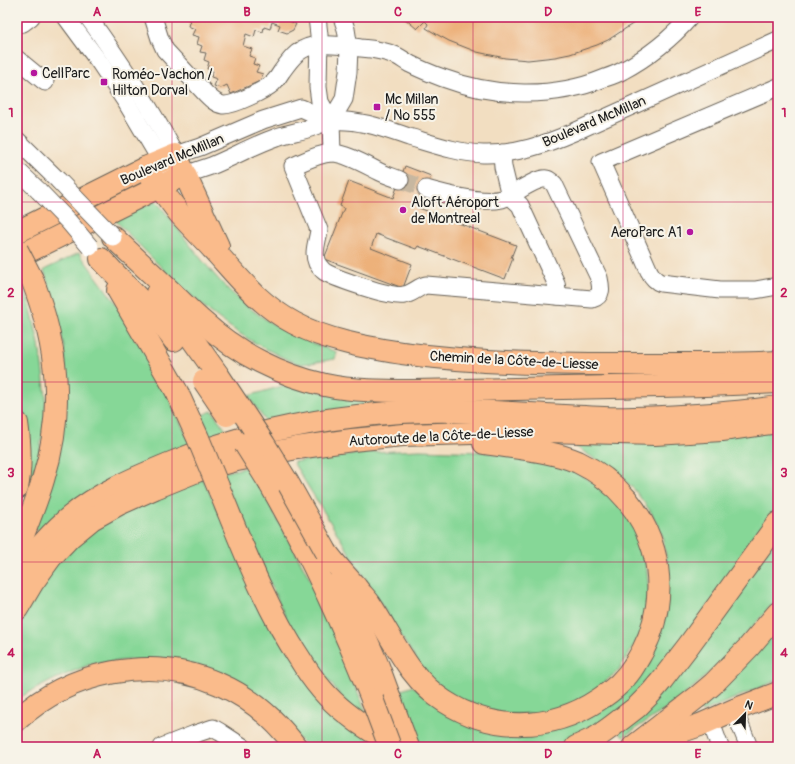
<svg xmlns="http://www.w3.org/2000/svg" width="795" height="764" viewBox="0 0 795 764" font-family="Pangolin,sans-serif">
	<style>
		.green { fill: #86d797; stroke: #517a5a }
		.building { fill: #edb17a }
		.lines { fill: none; stroke-linecap: round; stroke-linejoin: round }
		.minor-tunnel { stroke: #c7b7a0; stroke-width: 17; stroke-dasharray: 17 8; stroke-linecap: butt }
		.minor-casing { stroke: #676056; stroke-width: 19 }
		.major-casing { stroke: #676056; stroke-width: 24 }
		.highway-casing { stroke: #676056; stroke-width: 24 }
		.minor { stroke: #fff; stroke-width: 17 }
		.major { stroke: #fabb8b; stroke-width: 22 }
		.highway { stroke: #fabb8b; stroke-width: 22 }
		.minor-bridge-casing { stroke: #676056; stroke-width: 19; stroke-linecap: butt }
		.highway-bridge-casing { stroke: #676056; stroke-width: 24; stroke-linecap: butt }
		.minor-bridge { stroke: #fff; stroke-width: 17 }
		.highway-bridge { stroke: #fabb8b; stroke-width: 22 }
		.grid { fill: none; stroke: #c2185b; stroke-width: 1; stroke-opacity: 0.55 }
		.poi-dot { fill: #b5179e; stroke: #f7f3e8; stroke-width: 1.5 }
		.labels { text-anchor: middle; stroke-width: 4; stroke-linejoin: round; paint-order: stroke }
		.poi-label { font-size: 14px; fill: #1c1c1c; stroke: #f7f3e8; text-anchor: start }
		.street-label { font-size: 14px; fill: #1c1c1c; stroke: #f7f3e8 }
		.neatline { fill: none; stroke: #c2185b; stroke-width: 1.5 }
		.grid-label { font-size: 13px; text-anchor: middle; font-weight: bold; fill: #c2185b }
	</style>
	<rect width="100%" height="100%" fill="#f7f3e8"/>
	<filter id="ink" filterUnits="userSpaceOnUse"><feTurbulence type="fractalNoise" baseFrequency=".025" numOctaves="2"/><feDisplacementMap in="SourceGraphic" scale="8" xChannelSelector="R" yChannelSelector="G"/><feConvolveMatrix kernelMatrix="1 2 1 2 8 2 1 2 1" color-interpolation-filters="sRGB"/></filter>
	<filter id="wash" filterUnits="userSpaceOnUse"><feTurbulence type="fractalNoise" baseFrequency=".012" numOctaves="4" result="noise"/><feDisplacementMap in="SourceGraphic" scale="16" xChannelSelector="R" yChannelSelector="G"/><feGaussianBlur stdDeviation="0.9" result="paint"/><feColorMatrix in="noise" values="0 0 0 0 0 0 0 0 0 0 0 0 0 0 0 0 0 1.4 0 .05"/><feComposite in="paint" operator="in"/></filter>
	<g filter="url(#wash)">
		<rect width="100%" height="100%" fill="#f2dec1"/>
		<g class="green">
			<path d="M156,201C176,225 193,251 213,273C240,305 275,329 314,344C321,347 329,349 337,352L335,359C327,360 319,362 311,363C308,363 305,364 302,364C295,364 280,356 274,353C210,322 163,269 114,219Z"/>
			<polygon points="79,253 123,313 141,340 191,445 40,531 34,528 66,377 64,346 55,308 44,270"/>
			<path d="M17,272L30,305L39,344L46,396L45,419L35,479L27,476C26,446 27,420 17,390Z"/>
			<polygon points="289,384 350,399 367,401 375,401 375,406 267,423 248,396"/>
			<polygon points="212,411 228,433 207,441 197,417"/>
			<polygon points="778,431 778,512 655,677 621,710 567,742 553,747 424,747 419,746 399,691 413,686 460,720 608,705 668,581 668,567 662,535 651,512 634,489 613,471 575,446 577,441"/>
			<polygon points="420,450 484,452 563,466 599,485 629,515 645,552 649,593 641,634 618,671 584,699 543,714 502,714 454,697 426,674 402,638 293,462 374,452"/>
			<polygon points="249,467 317,592 370,722 345,701 296,640 220,473"/>
			<polygon points="203,479 278,638 393,747 307,747 251,690 211,669 171,659 129,660 91,664 55,679 24,695 17,702 17,628 26,604 65,553 98,527 145,501"/>
			<path d="M778,537V597L772,605C741,639 711,675 674,703C658,715 640,725 623,737L618,731Z"/>
			<polygon points="778,626 778,680 702,712 698,705"/>
		</g>
		<g id="blocks">
			<g class="building">
				<polygon points="185,17 290,17 289,21 296,24 293,30 287,33 278,30 280,25 272,22 270,29 264,27 263,32 256,30 254,37 246,34 243,46 252,49 249,56 255,58 253,64 259,66 256,72 263,74 260,81 231,94 227,85 221,88 214,86 217,79 211,77 213,71 207,69 209,62 204,60 206,53 200,52 202,46 197,44 199,37 192,35 195,29 188,26 190,20 185,18"/>
				<polygon points="403,17 641,17 634,23 608,40 597,45 570,54 555,57 528,60 505,58 477,52 449,41 438,35 426,28 428,24 425,21 417,29"/>
				<polygon points="405,166 431,176 419,208 516,245 511,258 513,258 505,279 418,246 416,249 376,234 371,248 412,264 403,288 324,259 344,208 340,206 349,181 393,198"/>
			</g>
		</g>
	</g>
	<g filter="url(#ink)">
		<use href="#blocks" fill-opacity="0" stroke="#676056" stroke-width="1"/>
		<g class="lines">
			<polyline class="minor-tunnel" points="400,180 426,189"/>
			<defs>
				<g id="minor">
					<polyline points="66,17 100,63 126,102 167,171"/>
					<path d="M88,17C120,61 150,107 176,155L200,147L263,120L301,108L331,121"/>
					<path d="M153,17L160,39L165,50L206,94C211,99 216,104 223,105C233,106 265,90 273,83C276,80 279,76 282,71C292,57 300,46 319,45C334,44 347,46 361,48C373,49 386,51 397,56C401,58 405,61 410,64C420,69 432,74 443,78C494,97 554,99 605,78C611,76 617,74 622,71C648,57 671,39 690,17"/>
					<polyline points="317,17 319,35 318,87 320,102 331,121 332,153"/>
					<polyline points="17,24 23,23 31,17"/>
					<polyline points="17,59 45,82"/>
					<path d="M778,87L601,162L649,271C652,277 655,281 661,283L720,290H755L778,286"/>
					<polyline points="331,121 344,99 348,72 349,48 346,29 342,17"/>
					<polyline points="17,140 59,181"/>
					<polyline points="502,153 503,167 510,196 520,205 556,283 558,296"/>
					<polyline points="17,170 39,191"/>
					<path d="M185,175C193,172 202,169 211,166C233,157 254,145 277,137C287,133 297,132 307,129C315,127 324,121 333,121C359,119 385,129 409,137C433,144 458,153 483,154C515,155 546,144 574,132L778,40"/>
					<path d="M400,180C393,177 386,175 380,172C368,166 344,152 331,153C318,154 305,161 293,166L319,230C318,240 312,252 317,263C319,266 322,270 325,272C337,279 392,298 404,295C412,294 418,287 426,285L592,299C603,296 601,287 599,278L554,184C552,182 550,180 547,179C536,177 514,195 502,199C481,204 447,195 426,189"/>
					<polyline points="734,710 749,747"/>
					<polyline points="710,720 720,747"/>
					<polyline points="162,747 195,734 213,728 220,732 243,747"/>
				</g>
				<g id="major">
					<path d="M145,168C156,183 168,198 179,213C192,228 207,242 220,257C243,283 262,306 294,323C327,341 365,347 402,353C475,363 549,364 622,364C674,364 726,365 778,362"/>
					<polyline points="17,232 145,168 176,155 218,246"/>
					<polyline points="17,257 173,180"/>
					<polyline points="636,747 700,725 734,710 778,693"/>
				</g>
				<g id="highway">
					<path d="M113,237C131,254 150,272 168,289C180,300 191,312 204,323C237,353 280,375 325,385C353,391 383,391 413,391L707,385L778,382"/>
					<polyline points="101,259 159,320 174,340"/>
					<polyline points="118,290 153,350 177,392"/>
					<polyline points="157,293 190,336 218,375"/>
					<path d="M17,423C20,444 21,467 17,488"/>
					<path d="M270,484C310,553 343,625 372,699"/>
					<path d="M219,489C243,547 265,607 300,659C312,679 327,698 345,712C363,727 382,738 402,747"/>
					<path d="M17,552C25,528 36,504 43,480C65,410 58,347 32,279"/>
					<path d="M327,553C336,565 346,576 356,587C360,593 366,598 370,604C393,638 408,678 444,701C492,732 550,732 598,700C613,691 626,679 635,664C682,592 656,499 578,462C551,450 513,448 484,443"/>
					<path d="M17,576C33,554 50,533 71,516C100,492 137,477 171,463C253,429 337,414 425,411C484,409 544,416 604,418C635,419 666,417 697,415C724,413 751,411 778,407"/>
					<polyline points="340,580 378,666 408,747"/>
					<polyline points="17,609 33,582 51,557 70,537 92,519 119,504 155,488 197,471 237,460 297,448 352,440 403,435 546,431 655,434 722,430 778,422"/>
					<path d="M17,720C70,671 151,654 219,684C249,697 276,720 296,747"/>
					<polyline points="576,747 597,737 611,727 637,707 651,693 662,680 689,645 778,523"/>
					<polyline points="633,747 700,695 713,684 748,648 778,613"/>
				</g>
			</defs>
			<use href="#minor" class="minor-casing"/>
			<use href="#major" class="major-casing"/>
			<use href="#highway" class="highway-casing"/>
			<use href="#minor" class="minor"/>
			<use href="#major" class="major"/>
			<use href="#highway" class="highway"/>
			<defs>
				<g id="minor-bridge">
					<polyline points="59,181 113,237"/>
					<polyline points="39,191 69,222 90,247"/>
				</g>
				<g id="highway-bridge">
					<polyline points="17,250 32,279"/>
					<polyline points="218,375 264,444 288,483 327,553"/>
					<polyline points="204,381 227,415"/>
					<polyline points="177,392 198,438 219,489"/>
					<polyline points="245,444 270,484"/>
					<polyline points="372,699 390,747"/>
				</g>
			</defs>
			<use href="#minor-bridge" class="minor-bridge-casing"/>
			<use href="#highway-bridge" class="highway-bridge-casing"/>
			<use href="#minor-bridge" class="minor-bridge"/>
			<use href="#highway-bridge" class="highway-bridge"/>
		</g>
	</g>
	<path class="grid" d="M172,17V747M322,17V747M473,17V747M623,17V747M17,202H778M17,382H778M17,562H778"/>
	<g class="poi-dot">
		<circle cx="34" cy="73" r="4"/>
		<rect x="100" y="78" width="8" height="8" rx="2"/>
		<rect x="373" y="103" width="8" height="8" rx="2"/>
		<circle cx="403" cy="210" r="4"/>
		<circle cx="690" cy="232" r="4"/>
	</g>
	<g class="labels">
		<g class="poi-label">
			<text x="42" y="78">CellParc</text>
			<text x="112" y="79">Roméo-Vachon /<tspan x="112" dy="16">Hilton Dorval</tspan></text>
			<text x="385" y="104">Mc Millan<tspan x="385" dy="16">/ No 555</tspan></text>
			<text x="411" y="207">Aloft Aéroport<tspan x="411" dy="16">de Montreal</tspan></text>
			<text x="682" y="237" text-anchor="end">AeroParc A1</text>
		</g>
		<g class="street-label">
			<text transform="translate(594 121) rotate(-23)" y="5">Boulevard McMillan</text>
			<text transform="translate(172 159) rotate(-23)" y="5">Boulevard McMillan</text>
			<text transform="translate(514 360) rotate(3)" y="5">Chemin de la Côte-de-Liesse</text>
			<text transform="translate(441 436) rotate(-3)" y="5">Autoroute de la Côte-de-Liesse</text>
		</g>
	</g>
	<rect width="795" height="764" fill="none" stroke="#f7f3e8" stroke-width="44"/>
	<g transform="translate(745 714) rotate(23)" stroke="#f7f3e8" stroke-width="3" paint-order="stroke">
	<path d="M0-3L7 15L0 10L-7 15Z" fill="#1c1c1c"/>
	<text y="-6" font-size="11" font-weight="bold" text-anchor="middle" fill="#1c1c1c">N</text>
	</g>
	<rect x="22" y="22" width="751" height="720" class="neatline"/>
	<g class="grid-label">
		<text x="97" y="16">A</text>
		<text x="247" y="16">B</text>
		<text x="398" y="16">C</text>
		<text x="548" y="16">D</text>
		<text x="698" y="16">E</text>
		<text x="11" y="117">1</text>
		<text x="784" y="117">1</text>
		<text x="11" y="297">2</text>
		<text x="784" y="297">2</text>
		<text x="11" y="477">3</text>
		<text x="784" y="477">3</text>
		<text x="11" y="657">4</text>
		<text x="784" y="657">4</text>
		<text x="97" y="758">A</text>
		<text x="247" y="758">B</text>
		<text x="398" y="758">C</text>
		<text x="548" y="758">D</text>
		<text x="698" y="758">E</text>
	</g>
</svg>
